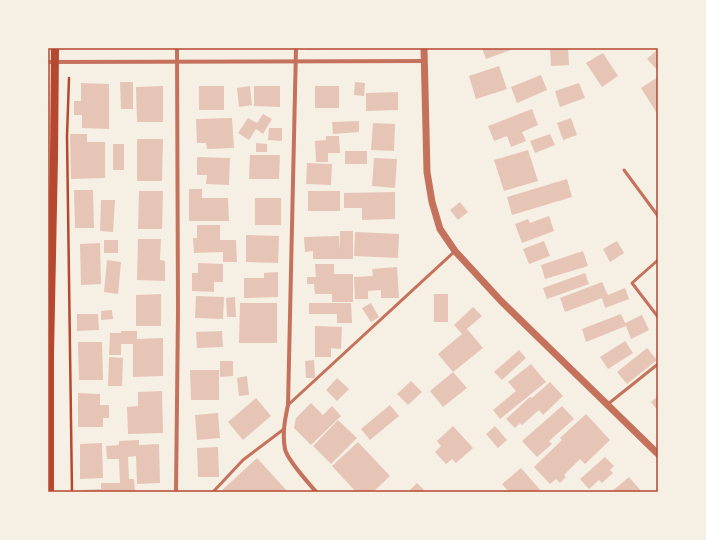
<svg xmlns="http://www.w3.org/2000/svg" width="706" height="540" viewBox="0 0 706 540" font-family="Commissioner,sans-serif">
	<style>
		.building { fill: #e6c5b7 }
		.lines { fill: none; stroke-linecap: round; stroke-linejoin: round }
		.path { stroke: #b5482f; stroke-width: 2.5 }
		.service { stroke: #c5725c; stroke-width: 3 }
		.minor { stroke: #c5725c; stroke-width: 4 }
		.tertiary { stroke: #c5725c; stroke-width: 7 }
		.secondary { stroke: #b5482f; stroke-width: 8 }
		.neatline { fill: none; stroke: #b5482f; stroke-width: 1.5 }
	</style>
	<rect width="100%" height="100%" fill="#f6efe4"/>
	<g class="building">
		<polygon points="307,48 332,48 332,49 307,50"/>
		<polygon points="482,48 516,48 486,59"/>
		<polygon points="550,48 568,48 569,65 551,66"/>
		<polygon points="658,49 658,71 647,59"/>
		<polygon points="603,53 618,76 602,87 586,63"/>
		<polygon points="499,66 507,89 476,99 469,76"/>
		<polygon points="541,75 547,90 517,103 511,87"/>
		<polygon points="658,77 658,115 641,88"/>
		<polygon points="120,82 133,82 133,109 121,109"/>
		<polygon points="355,82 365,83 364,96 354,95"/>
		<polygon points="81,83 109,84 109,129 82,128 82,115 74,115 74,101 81,101"/>
		<polygon points="579,83 585,98 560,107 555,91"/>
		<polygon points="163,86 163,122 137,122 136,87"/>
		<rect x="199" y="86" width="25" height="24"/>
		<polygon points="250,86 252,105 239,107 237,88"/>
		<polygon points="254,86 280,86 280,107 254,106"/>
		<rect x="315" y="86" width="24" height="22"/>
		<polygon points="398,92 398,110 366,111 366,93"/>
		<polygon points="532,109 538,125 522,132 526,141 511,147 507,136 494,141 488,126"/>
		<polygon points="263,114 272,119 263,134 256,129 249,140 238,133 248,118 257,123"/>
		<polygon points="232,118 234,148 207,149 206,143 197,143 196,119"/>
		<polygon points="571,118 577,135 563,140 557,123"/>
		<polygon points="359,121 359,132 333,134 332,122"/>
		<polygon points="373,123 395,124 394,151 371,150"/>
		<polygon points="269,128 282,128 282,141 268,140"/>
		<polygon points="70,134 87,134 87,142 105,142 105,178 71,179"/>
		<polygon points="550,134 555,145 535,153 530,141"/>
		<polygon points="326,136 339,136 340,153 328,153 328,162 316,162 315,141 326,140"/>
		<polygon points="137,139 163,139 162,181 137,181"/>
		<polygon points="256,143 267,144 267,152 256,152"/>
		<rect x="113" y="144" width="11" height="26"/>
		<polygon points="528,150 538,181 504,191 494,160"/>
		<rect x="345" y="151" width="22" height="13"/>
		<polygon points="250,155 280,155 279,179 249,179"/>
		<polygon points="197,157 230,158 229,185 206,184 207,175 197,175"/>
		<polygon points="374,158 397,159 395,188 372,186"/>
		<polygon points="307,163 332,164 331,185 306,184"/>
		<polygon points="567,179 572,197 512,215 507,197"/>
		<polygon points="189,189 202,189 202,198 228,198 229,221 189,221"/>
		<polygon points="74,190 93,190 94,228 75,228"/>
		<polygon points="139,191 163,191 162,229 138,229"/>
		<rect x="308" y="191" width="32" height="20"/>
		<polygon points="395,192 395,219 362,220 362,208 344,208 344,193"/>
		<rect x="255" y="198" width="26" height="27"/>
		<polygon points="101,200 115,200 113,232 100,231"/>
		<polygon points="460,202 468,212 458,220 450,210"/>
		<polygon points="549,216 554,231 522,243 515,224 528,219 530,223"/>
		<polygon points="197,225 220,225 220,240 236,240 237,262 223,262 223,252 194,253 193,238 197,238"/>
		<polygon points="340,231 353,231 353,259 313,259 313,251 305,252 304,237 339,236 340,251"/>
		<polygon points="355,232 399,234 398,258 354,256"/>
		<polygon points="246,235 279,236 278,263 246,262"/>
		<polygon points="138,239 161,239 160,260 165,261 165,281 137,280"/>
		<rect x="104" y="240" width="14" height="13"/>
		<polygon points="544,241 550,256 529,264 523,249"/>
		<polygon points="617,241 624,253 610,262 603,249"/>
		<polygon points="100,243 101,284 81,285 80,244"/>
		<polygon points="583,251 588,266 545,279 541,265"/>
		<polygon points="107,260 121,262 118,294 104,292"/>
		<polygon points="198,263 223,264 223,282 214,282 214,292 192,291 192,273 198,273"/>
		<polygon points="315,264 334,264 334,274 353,274 353,302 332,302 332,294 315,294 314,284 307,284 307,277 316,277"/>
		<polygon points="397,267 399,298 381,298 381,290 368,291 368,299 355,299 354,277 373,276 372,269"/>
		<polygon points="278,272 278,297 244,298 244,278 264,278 264,273"/>
		<polygon points="585,273 589,284 547,299 543,288"/>
		<polygon points="602,282 608,295 625,288 629,299 605,308 602,298 565,312 560,298"/>
		<polygon points="161,294 161,326 136,326 136,295"/>
		<rect x="434" y="294" width="14" height="28"/>
		<polygon points="196,296 224,297 223,319 195,318"/>
		<polygon points="235,297 236,317 227,317 226,298"/>
		<polygon points="240,303 277,303 277,343 239,343"/>
		<polygon points="309,303 351,303 352,323 337,323 337,314 309,314"/>
		<polygon points="371,303 379,317 371,322 362,308"/>
		<polygon points="473,307 482,316 467,329 483,348 453,372 438,354 462,334 454,325"/>
		<polygon points="112,310 113,319 101,320 101,311"/>
		<polygon points="77,314 98,314 99,330 77,331"/>
		<polygon points="621,314 625,323 642,315 649,330 631,339 626,326 586,342 582,329"/>
		<polygon points="315,326 342,327 341,349 331,348 331,357 315,357"/>
		<polygon points="121,331 137,331 137,339 163,338 163,376 133,377 133,344 121,344 121,355 109,355 110,333 121,333"/>
		<polygon points="222,331 223,347 197,348 196,332"/>
		<polygon points="625,341 633,353 608,369 600,357"/>
		<polygon points="78,342 102,342 103,380 79,380"/>
		<polygon points="647,348 657,360 627,384 617,372"/>
		<polygon points="519,350 526,358 502,380 494,372"/>
		<polygon points="109,357 123,358 122,386 108,386"/>
		<polygon points="314,360 315,378 306,378 305,361"/>
		<polygon points="220,361 233,361 233,376 220,377"/>
		<polygon points="531,364 546,382 500,419 493,410 516,391 508,382"/>
		<polygon points="190,370 219,370 219,400 191,400"/>
		<polygon points="453,372 467,388 443,407 430,391"/>
		<polygon points="247,376 249,395 239,396 237,378"/>
		<polygon points="337,378 349,389 337,401 326,390"/>
		<polygon points="411,381 422,392 408,405 397,394"/>
		<polygon points="550,382 563,396 543,415 539,410 522,425 520,423 515,428 506,419 530,397 532,398"/>
		<polygon points="162,391 163,433 128,434 127,407 138,406 138,392"/>
		<polygon points="78,393 100,394 100,405 109,405 109,418 103,418 103,427 78,427"/>
		<polygon points="658,396 658,411 651,402"/>
		<polygon points="256,398 271,416 243,440 228,422"/>
		<polygon points="311,403 323,415 332,406 341,416 311,445 294,428 296,418"/>
		<polygon points="390,405 399,416 370,440 361,429"/>
		<polygon points="562,406 574,419 549,441 552,444 537,457 522,441"/>
		<polygon points="218,413 220,438 197,440 195,415"/>
		<polygon points="586,414 610,440 585,464 580,459 564,475 566,477 560,483 556,479 550,484 534,467 562,440 560,438"/>
		<polygon points="338,420 357,438 331,464 313,446"/>
		<polygon points="453,426 473,448 456,463 452,459 446,464 435,452 441,446 437,441"/>
		<polygon points="495,426 507,440 498,448 486,434"/>
		<polygon points="139,440 139,445 159,444 160,483 137,484 136,456 128,457 129,479 134,479 135,492 81,492 81,490 101,489 101,483 120,483 119,459 107,459 106,446 119,445 119,441"/>
		<polygon points="358,442 390,476 373,492 356,492 332,466"/>
		<polygon points="102,443 103,478 80,479 80,444"/>
		<polygon points="218,447 219,477 198,477 197,448"/>
		<polygon points="605,457 614,466 610,470 613,473 602,483 599,480 589,489 580,479"/>
		<polygon points="257,458 288,492 222,492 221,491"/>
		<polygon points="521,468 542,492 509,492 502,484"/>
		<polygon points="629,477 642,492 611,492"/>
		<polygon points="417,483 426,492 408,492"/>
	</g>
	<g class="lines">
		<polyline class="path" points="69,78 67,136 72,492"/>
		<g class="service">
			<polyline points="624,170 658,216"/>
			<polyline points="658,260 632,283 658,317"/>
			<polyline points="608,404 658,364"/>
			<polyline points="288,405 454,252"/>
			<polyline points="213,492 243,460 284,429"/>
		</g>
		<g class="minor">
			<path d="M296,48L288,405C285,419 282,434 285,449C287,460 308,482 316,492"/>
			<polyline points="48,62 425,61"/>
			<polyline points="176,492 178,311 177,48"/>
		</g>
		<polyline class="tertiary" points="424,48 427,172 432,202 440,229 455,251 501,301 658,454"/>
		<polyline class="secondary" points="50,492 50,354 54,157 55,48"/>
	</g>
	<rect width="706" height="540" fill="none" stroke="#f6efe4" stroke-width="98"/>
	<rect x="49" y="49" width="608" height="442" class="neatline"/>
</svg>
